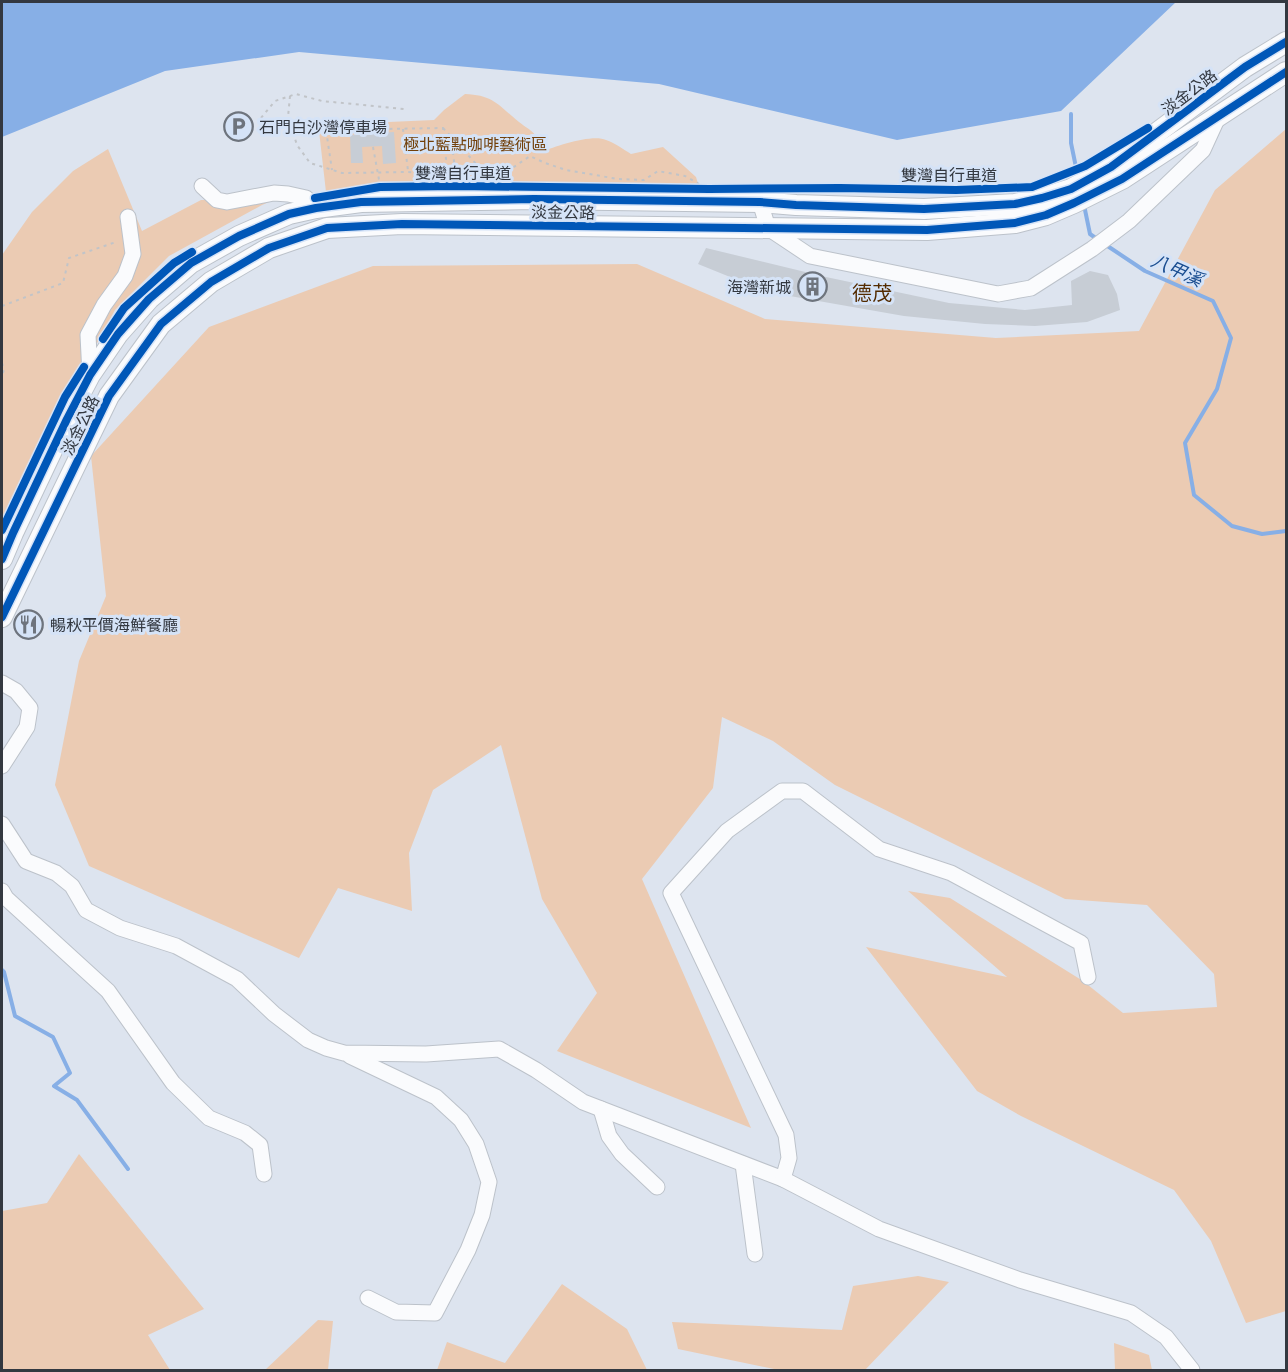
<svg xmlns="http://www.w3.org/2000/svg" width="1288" height="1372" font-family="'Archivo Narrow','Noto Sans TC',sans-serif">
<style>
.green{fill:#ebcbb3}
.water{fill:#87afe6}
.lines{fill:none;stroke-linecap:round;stroke-linejoin:round}
.stream{stroke:#87afe6;stroke-width:4}
.building{fill:#c7cdd5}
.minor-casing{stroke:#bcc2ca;stroke-width:17}
.major-casing{stroke:#bcc2ca;stroke-width:22}
.path{stroke:#c1c4c8;stroke-width:2;stroke-dasharray:3 4.5;stroke-linecap:butt}
.minor{stroke:#fafbfd;stroke-width:15}
.major{stroke:#fafbfd;stroke-width:20}
.cycleway-casing{stroke:#d5e3f7;stroke-width:11}
.cycleway{stroke:#0057b8;stroke-width:8}
.labels{text-anchor:middle;dominant-baseline:central;stroke-width:6;stroke-linejoin:round;paint-order:stroke}
.street-label{font-size:16px;fill:#333840;stroke:#d5e3f7}
.poi-label{font-size:16px;fill:#333840;stroke:#d5e3f7;text-anchor:start}
.park-label{font-size:16px;fill:#72400a;stroke:#d5e3f7}
.water-label{font-size:18px;font-style:italic;fill:#194d90;stroke:#d5e3f7}
.quarter-label{font-size:20px;fill:#532b00;stroke:#d5e3f7}
</style>
<rect width="100%" height="100%" fill="#dde4ef"/>
<g class="green">
<path d="M465 94C494 95 499 106 519 122 525 127 534 131 537 138 539 142 540 147 542 152 556 146 592 134 606 140 615 143 623 149 631 154L663 147 696 177 700 190 456 189 326 192 318 122 366 123 434 120 444 110Z"/>
<path d="M1286 129V1311L1246 1323 1211 1241 1174 1190 1021 1116 977 1091 866 947 1007 977 908 891 950 898 1083 981 1123 1013 1217 1007 1214 974 1147 905 1065 899 835 785 773 741 722 717 713 788 642 879 751 1128 557 1051 597 993 542 899 501 745 433 790 409 853 412 911 338 888 299 958 89 866 55 785 79 661 106 596 91 456 209 327 373 266 637 264 765 319 996 338 1139 331 1215 190Z"/>
<path d="M108 149 142 231 201 200 276 199 262 205 169 256 115 310 2 519V255L32 212 73 171Z"/>
<path d="M79 1154 204 1309 148 1335 170 1370H2V1211L47 1203Z"/>
<path d="M918 1276 949 1282 865 1370H779L678 1349 672 1322 842 1330 853 1286Z"/>
<path d="M562 1284 627 1329 647 1370H437L447 1342 505 1363Z"/>
<path d="M318 1320 333 1321 328 1370H265Z"/>
<path d="M1114 1343 1149 1355 1152 1370H1115Z"/>
</g>
<path class="water" d="M2 2H1176L1061 111 897 140 659 84 299 52 165 71 2 137Z"/>
<g class="lines">
<g class="stream">
<path d="M1071 114V143L1078 177"/>
<path d="M1084 205 1090 234 1097 239"/>
<path d="M1106 245 1145 271 1213 301 1231 338 1217 389 1185 443 1194 495 1232 526 1262 534 1286 531"/>
<path d="M2 970 4 972 15 1016 53 1037 70 1073 54 1086 77 1100 128 1169"/>
</g>
</g>
<g class="building">
<path d="M394 132 396 163 383 164 382 146 362 147 363 163H351L350 135Z"/>
<path d="M706 248 826 277 949 303 1025 310 1072 305 1071 281 1090 271 1108 275 1117 294 1120 310 1087 322 1035 326 985 324 904 316 767 292 698 264Z"/>
</g>
<g class="lines">
<defs>
<g id="minor">
<path d="M202 186 217 200 227 202 274 193 288 194 306 198 316 208"/>
<path d="M760 202 768 228 810 256 998 294 1031 288 1092 249 1129 221 1203 150 1219 115"/>
<path d="M90 375 88 335 104 305 125 276 133 254 128 217"/>
<path d="M2 683 16 691 30 708 27 727 2 766"/>
<path d="M2 824 26 861 56 873 72 886 86 910 120 928 176 946 237 979 274 1014 308 1040 326 1048 344 1053 426 1054 499 1049 536 1070 583 1102 783 1179 879 1229 1020 1280 1131 1313 1166 1337 1192 1370"/>
<path d="M2 891 6 898 108 991 173 1083 209 1118 245 1133 260 1145 264 1174"/>
<path d="M350 1056 436 1097 461 1120 476 1144 489 1182 482 1215 468 1250 435 1313 396 1312 368 1298"/>
<path d="M601 1109 609 1136 622 1154 657 1187"/>
<path d="M743 1164 755 1254"/>
<path d="M783 1179 789 1158 786 1135 671 893 727 831 782 791H803L879 849 951 873 1081 943 1088 977"/>
</g>
<g id="major">
<path d="M2 559 13 533 67 419 90 375 118 334 149 299 191 263 239 236 289 214 316 208 361 202 534 199 760 202 796 205 924 209 1015 204 1042 198 1071 189 1111 167 1245 67 1286 42"/>
<path d="M2 617 109 396 161 324 211 282 269 248 327 228 402 224 927 230 1015 223 1046 215 1074 203 1122 179 1286 72"/>
</g>
</defs>
<use href="#minor" class="minor-casing"/>
<use href="#major" class="major-casing"/>
<g class="path">
<path d="M290 96 288 117 297 145 310 163 342 173 408 172 431 174 439 172 446 159 443 128 326 130 332 170"/>
<path d="M261 118 275 101 296 94 322 101 404 109"/>
<path d="M443 128 479 167 505 173 530 156 545 163 566 170 618 179 644 180 658 171 685 176 699 184"/>
<path d="M403 129 408 171"/>
<path d="M451 137 457 185"/>
<path d="M373 147 380 185"/>
<path d="M2 306 63 283 69 258 116 242"/>
<path d="M2 363 4 369 2 377"/>
</g>
<use href="#minor" class="minor"/>
<use href="#major" class="major"/>
<defs>
<g id="cycleway">
<path d="M315 198 380 187 457 186 709 189 840 188 956 190 1032 187 1085 166 1148 128"/>
<path d="M103 339 124 308 174 263 192 252"/>
<path d="M2 530 65 397 84 367"/>
<path d="M2 559 13 533 67 419 90 375 118 334 149 299 191 263 239 236 289 214 316 208 361 202 534 199 760 202 796 205 924 209 1015 204 1042 198 1071 189 1111 167 1245 67 1286 42"/>
<path d="M2 617 109 396 161 324 211 282 269 248 327 228 402 224 927 230 1015 223 1046 215 1074 203 1122 179 1286 72"/>
</g>
</defs>
<use href="#cycleway" class="cycleway-casing"/>
<use href="#cycleway" class="cycleway"/>
</g>
<defs>
<symbol id="parking-ring" viewBox="-11 -11 22 22"><circle r="9.5" fill="#d5e3f7" stroke="#6e747d" stroke-width="1.5"/><path d="M-3.5-5.5H1a3.5 3.5 0 0 1 0 7H-1V5.5H-3.5ZM-1-3.4V-.6H.8a1.4 1.4 0 0 0 0-2.8Z" fill="#6e747d"/></symbol>
<symbol id="building-ring" viewBox="-11 -11 22 22"><circle r="9.5" fill="#d5e3f7" stroke="#6e747d" stroke-width="1.5"/><path d="M-4-6H4V6H1V3H-1V6H-4ZM-2.5-4.3h1.7v1.8h-1.7ZM.8-4.3h1.7v1.8H.8ZM-2.5-1h1.7V.8h-1.7ZM.8-1h1.7V.8H.8Z" fill="#6e747d"/></symbol>
<symbol id="restaurant-ring" viewBox="-11 -11 22 22"><circle r="9.5" fill="#d5e3f7" stroke="#6e747d" stroke-width="1.5"/><path d="M-5-6h1v4h1v-4h1v4h1v-4h1v5L-1.5 .5V6h-2V.5L-5-1ZM5-6V6H3V1.5H1.5Q1.5-4 5-6Z" fill="#6e747d"/></symbol>
</defs>
<g fill-rule="evenodd">
<use href="#parking-ring" x="222" y="110" width="33" height="33"/>
<use href="#building-ring" x="796" y="270" width="33" height="33"/>
<use href="#restaurant-ring" x="12" y="608" width="33" height="33"/>
</g>
<g class="labels">
<g class="street-label">
<text transform="translate(1189 92) rotate(-37)">淡金公路</text>
<text x="463" y="173">雙灣自行車道</text>
<text x="949" y="175">雙灣自行車道</text>
<text transform="translate(563 212) rotate(1)">淡金公路</text>
<text transform="translate(80 425) rotate(-64)">淡金公路</text>
</g>
<g class="poi-label">
<text x="259" y="127">石門白沙灣停車場</text>
<text x="791" y="287" text-anchor="end">海灣新城</text>
<text x="50" y="625">暢秋平價海鮮餐廳</text>
</g>
<g class="park-label">
<text x="475" y="144">極北藍點咖啡藝術區</text>
</g>
<g class="water-label">
<text transform="translate(1177 270) rotate(24)">八甲溪</text>
</g>
<g class="quarter-label">
<text x="872" y="292">德茂</text>
</g>
</g>
<rect width="1288" height="1372" fill="none" stroke="#333840" stroke-width="6"/>
</svg>
